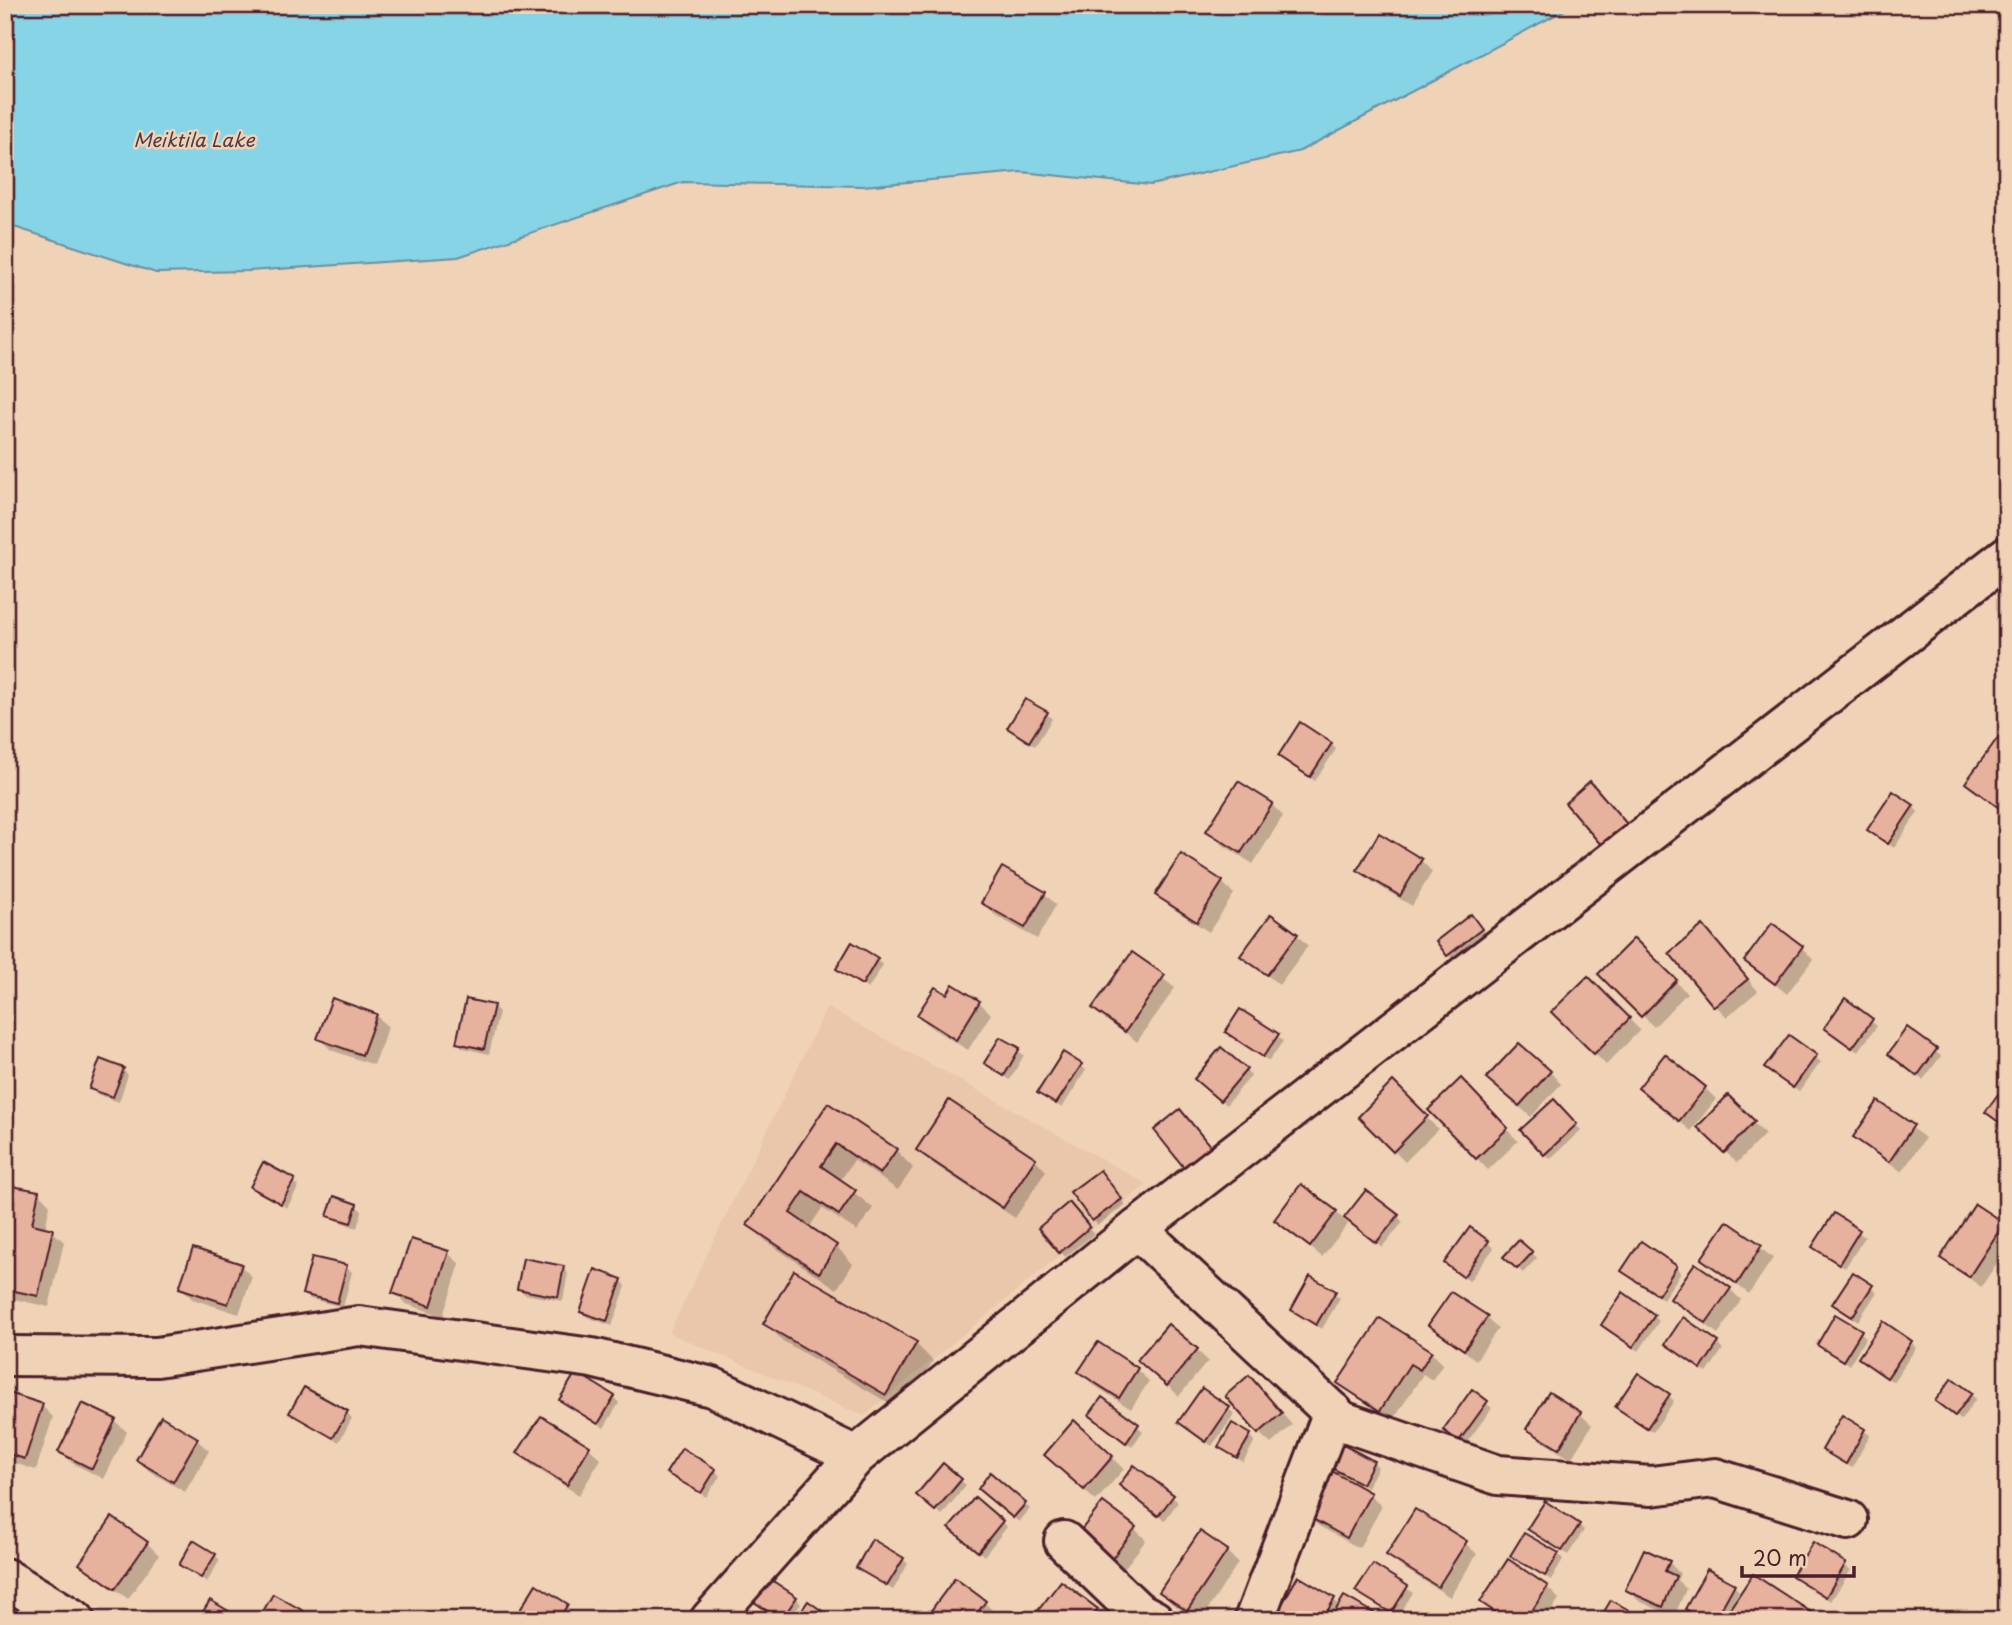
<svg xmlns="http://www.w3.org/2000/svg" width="2012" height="1625" font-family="'Playpen Sans',sans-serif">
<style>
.built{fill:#eac6ab}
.water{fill:#87d4e6;stroke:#6f8c9b;stroke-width:2}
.shadow{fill:#0003}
.building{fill:#e6b19d;stroke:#4a1f2b;stroke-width:2}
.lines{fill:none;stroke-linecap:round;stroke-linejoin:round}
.street-casing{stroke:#4a1f2b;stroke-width:44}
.secondary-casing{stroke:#4a1f2b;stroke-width:44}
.street{stroke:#f0d3b6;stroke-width:38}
.secondary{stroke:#f0d3b6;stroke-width:38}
.labels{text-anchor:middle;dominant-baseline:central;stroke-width:5;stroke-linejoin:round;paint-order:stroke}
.water-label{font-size:19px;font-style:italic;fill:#533a47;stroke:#f0d3b6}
</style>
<rect width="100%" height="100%" fill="#f0d3b6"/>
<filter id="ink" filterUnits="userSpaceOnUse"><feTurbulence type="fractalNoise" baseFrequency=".0143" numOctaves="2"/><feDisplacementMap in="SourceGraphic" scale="14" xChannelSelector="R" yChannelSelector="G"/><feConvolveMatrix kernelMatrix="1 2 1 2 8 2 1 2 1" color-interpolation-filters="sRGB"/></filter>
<g filter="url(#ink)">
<path class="built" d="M827 1007 1147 1184 864 1416 669 1333Z"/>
<path class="water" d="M5 5H1574L1300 151 1151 185 1021 172 863 186 683 182 458 257 248 271 156 273 5 224Z"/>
<g class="shadow">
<path d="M1047 714 1052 719 1035 746 1009 728Z"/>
<path d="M2007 728V814L1967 783Z"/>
<path d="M1331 744 1336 749 1315 781 1280 756Z"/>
<path d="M1272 805 1283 816 1253 864 1220 843 1209 831Z"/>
<path d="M1913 806 1918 812 1894 848 1869 830Z"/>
<path d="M1182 856 1222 882 1234 894 1209 932 1169 906 1157 894Z"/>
<path d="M1421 860 1432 872 1412 906 1371 881 1359 870Z"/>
<path d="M1045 894 1056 905 1037 939 995 915 983 903Z"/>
<path d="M1476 921 1486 935 1454 960 1448 955Z"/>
<path d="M1703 927 1758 991 1727 1017 1715 1005Z"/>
<path d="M1297 935 1308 946 1279 985 1243 955Z"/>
<path d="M1634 940 1687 993 1654 1027 1601 974Z"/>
<path d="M853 945 883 965 868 989 838 969Z"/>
<path d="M1801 947 1813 959 1787 994 1747 961Z"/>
<path d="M1132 954 1175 988 1137 1042 1094 1008Z"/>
<path d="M1588 978 1640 1030 1606 1065 1554 1012Z"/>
<path d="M947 997 979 1002 991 1014 968 1050 930 1027 919 1015Z"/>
<path d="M1846 1001 1877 1026 1858 1052 1831 1033Z"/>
<path d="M493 1006 499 1012 489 1054 463 1048 458 1042Z"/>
<path d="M376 1015 388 1027 374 1065 331 1050 319 1038Z"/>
<path d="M1908 1030 1941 1056 1923 1080 1895 1059Z"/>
<path d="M1227 1032 1277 1036 1283 1041 1269 1061Z"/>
<path d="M1789 1037 1821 1062 1799 1092 1772 1073Z"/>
<path d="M1001 1039 1024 1055 1010 1080 986 1063Z"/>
<path d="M1080 1065 1086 1070 1062 1108 1039 1093Z"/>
<path d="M123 1070 128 1075 119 1102 96 1094 91 1088Z"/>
<path d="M1246 1070 1251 1076 1226 1105 1202 1084Z"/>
<path d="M1550 1072 1561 1084 1531 1117 1500 1090Z"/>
<path d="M1460 1081 1518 1141 1488 1170 1431 1110Z"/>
<path d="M1393 1084 1438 1129 1405 1162 1361 1117Z"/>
<path d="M1640 1088H1705L1716 1099 1691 1131Z"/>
<path d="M1728 1098 1765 1134 1737 1163 1700 1127Z"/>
<path d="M1554 1101 1581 1130 1550 1159 1523 1130Z"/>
<path d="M1879 1103 1925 1138 1902 1172 1855 1137Z"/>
<path d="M829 1105 896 1150 913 1168 898 1190 854 1160 840 1181 873 1208 857 1231 822 1208 809 1228 836 1246 853 1264 837 1289 767 1242 749 1225Z"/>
<path d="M918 1150 1035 1159 1046 1171 1015 1218 929 1161Z"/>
<path d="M264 1164 299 1186 287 1208 252 1187Z"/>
<path d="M1106 1177 1126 1205 1098 1225 1093 1220Z"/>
<path d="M13 1188 39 1193 50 1205 45 1229 52 1231 64 1242 49 1307 5 1297V1224Z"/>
<path d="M356 1206 362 1211 357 1228 335 1220 329 1215Z"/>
<path d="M1975 1206 2007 1228V1248L1981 1287 1942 1258Z"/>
<path d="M1074 1210 1094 1234 1065 1257 1040 1228Z"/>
<path d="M1336 1212 1348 1224 1322 1257 1277 1220Z"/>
<path d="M1397 1216 1403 1222 1382 1247 1352 1223Z"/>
<path d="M1835 1216 1865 1237 1845 1268 1820 1252Z"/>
<path d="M1728 1223 1773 1258 1749 1294 1703 1259Z"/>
<path d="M1471 1230 1494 1248 1469 1281 1451 1268Z"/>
<path d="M1520 1242 1537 1258 1523 1273 1505 1257Z"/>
<path d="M448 1253 460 1264 443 1316 406 1304 394 1293Z"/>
<path d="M241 1266 252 1277 239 1314 192 1299 181 1287Z"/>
<path d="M346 1267 352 1272 343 1307 310 1299 304 1294Z"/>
<path d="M1676 1267 1681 1273 1663 1299 1629 1276Z"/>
<path d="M563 1268 568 1273 563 1301 524 1294 519 1288Z"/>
<path d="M1853 1275 1877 1292 1858 1321 1834 1304Z"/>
<path d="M1311 1279 1340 1298 1322 1329 1293 1309Z"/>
<path d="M621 1280 626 1286 612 1326 587 1317 582 1312Z"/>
<path d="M1730 1289 1741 1300 1718 1334 1672 1299Z"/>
<path d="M1654 1316 1659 1321 1639 1351 1609 1330Z"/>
<path d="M1486 1318 1498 1329 1476 1360 1430 1325Z"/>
<path d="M1380 1320 1431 1352 1443 1364 1432 1380 1423 1374 1392 1422 1339 1382Z"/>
<path d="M1683 1320 1723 1349 1707 1373 1672 1349Z"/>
<path d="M765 1323 916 1344 933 1361 904 1412 783 1341Z"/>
<path d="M1860 1332 1866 1337 1849 1365 1819 1344Z"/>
<path d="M1911 1342 1916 1348 1893 1382 1861 1358Z"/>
<path d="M1098 1345 1137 1370 1149 1381 1131 1409 1092 1384 1081 1372Z"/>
<path d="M1197 1350 1208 1361 1179 1396 1151 1371Z"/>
<path d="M1261 1389 1292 1425 1271 1444 1259 1433Z"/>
<path d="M1203 1390 1235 1414 1212 1446 1186 1428Z"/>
<path d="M1472 1392 1492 1408 1465 1445 1450 1435Z"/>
<path d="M7 1394 42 1406 53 1417 36 1470 5 1460Z"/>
<path d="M1550 1394 1580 1414 1592 1425 1571 1459 1540 1440 1528 1429Z"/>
<path d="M1971 1394 1976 1399 1961 1420 1943 1406Z"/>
<path d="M1669 1396 1674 1401 1653 1432 1622 1412Z"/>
<path d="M614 1397 619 1403 604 1428 561 1400Z"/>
<path d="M1103 1400 1143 1431 1132 1447 1097 1420Z"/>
<path d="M83 1405 115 1421 127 1432 104 1479 72 1463 60 1451Z"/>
<path d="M291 1413H347L352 1418 339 1442Z"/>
<path d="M162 1418 197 1440 209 1451 185 1492 149 1471 138 1459Z"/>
<path d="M541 1418 589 1448 601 1459 579 1495 531 1465 519 1453Z"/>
<path d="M1843 1418 1870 1435 1852 1468 1824 1450Z"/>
<path d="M1074 1423 1124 1469 1096 1501 1057 1466Z"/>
<path d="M1250 1435 1255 1441 1243 1462 1220 1446Z"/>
<path d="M1373 1462 1378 1467 1367 1488 1328 1464Z"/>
<path d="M943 1465 966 1485 942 1515 924 1500Z"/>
<path d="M1135 1467 1178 1502 1165 1520 1126 1490Z"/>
<path d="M715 1470 720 1476 706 1497 669 1472Z"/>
<path d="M985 1494 1025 1504 1030 1509 1019 1522Z"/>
<path d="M1370 1495 1382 1506 1359 1548 1317 1525 1306 1513Z"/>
<path d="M975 1499 1007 1527 984 1556 956 1533Z"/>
<path d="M1579 1525 1584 1530 1568 1555 1530 1529Z"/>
<path d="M1134 1528 1146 1540 1123 1570 1092 1546Z"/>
<path d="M147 1543 159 1555 128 1599 82 1564Z"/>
<path d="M1465 1543 1477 1554 1450 1597 1400 1566 1388 1555Z"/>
<path d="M1814 1545 1851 1570 1831 1601 1794 1576Z"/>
<path d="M1227 1551 1238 1563 1201 1620 1172 1604 1161 1592Z"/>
<path d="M1558 1554 1563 1559 1551 1580 1512 1556Z"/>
<path d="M215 1555 220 1560 207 1582 181 1565Z"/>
<path d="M903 1559 908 1564 893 1590 858 1567Z"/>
<path d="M1508 1562 1547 1587 1559 1599 1545 1620H1503L1482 1602Z"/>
<path d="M1669 1562 1680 1574 1677 1580 1686 1589 1674 1617 1639 1601 1627 1590Z"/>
<path d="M1374 1566 1413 1593 1397 1617 1363 1596Z"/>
<path d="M1734 1586 1739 1591 1730 1607 1733 1608 1810 1614 1816 1620H1731L1726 1614 1723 1620H1703L1687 1608Z"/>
<path d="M796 1598 801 1603 790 1620H779L756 1602Z"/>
<path d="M1334 1600 1340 1606 1373 1614 1378 1620H1275Z"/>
<path d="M984 1602 996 1614 992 1620H932Z"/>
<path d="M566 1606 572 1611 566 1620H535L522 1610Z"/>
<path d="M1096 1610 1106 1620H1038Z"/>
<path d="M1628 1611 1633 1617 1631 1620H1601Z"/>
<path d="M1834 1612 1846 1620H1828Z"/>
<path d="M824 1614 829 1620H797Z"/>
</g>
<g class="building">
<path d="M1025 699 1048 712 1029 742 1007 728Z"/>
<path d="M1300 722 1332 743 1310 777 1278 756Z"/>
<path d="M2007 725V803L2002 810 1965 783Z"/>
<path d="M1238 781 1273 803 1241 853 1206 831Z"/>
<path d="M1590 781 1627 824 1602 846 1565 803Z"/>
<path d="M1893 791 1914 805 1888 844 1867 830Z"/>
<path d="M1379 833 1422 859 1400 896 1357 870Z"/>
<path d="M1181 854 1223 881 1197 922 1155 895Z"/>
<path d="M1002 867 1046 892 1025 928 981 903Z"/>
<path d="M1271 914 1298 934 1267 975 1240 956Z"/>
<path d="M1471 914 1482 929 1447 956 1436 941Z"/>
<path d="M1772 923 1803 946 1775 984 1744 961Z"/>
<path d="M1703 925 1748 979 1714 1007 1669 953Z"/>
<path d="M1634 938 1677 980 1641 1017 1598 974Z"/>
<path d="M852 942 878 958 862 985 836 969Z"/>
<path d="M1132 952 1165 975 1125 1032 1092 1008Z"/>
<path d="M1588 976 1630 1018 1594 1054 1551 1012Z"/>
<path d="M953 984 980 1001 956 1040 917 1015 935 987 947 994Z"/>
<path d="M332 998 377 1014 362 1055 317 1039Z"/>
<path d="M1845 998 1873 1019 1852 1048 1824 1028Z"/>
<path d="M466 999 494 1005 484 1049 456 1043Z"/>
<path d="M1240 1009 1279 1034 1263 1057 1225 1032Z"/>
<path d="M1907 1027 1937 1049 1917 1076 1888 1054Z"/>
<path d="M1789 1035 1817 1055 1793 1088 1764 1068Z"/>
<path d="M1000 1037 1020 1048 1004 1076 984 1063Z"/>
<path d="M1519 1043 1551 1071 1519 1106 1486 1078Z"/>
<path d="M1221 1047 1247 1069 1220 1101 1194 1079Z"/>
<path d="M1063 1052 1082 1064 1056 1104 1037 1093Z"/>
<path d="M1665 1054 1706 1087 1679 1121 1638 1088Z"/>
<path d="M100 1059 124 1068 113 1097 89 1089Z"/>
<path d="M1461 1078 1508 1128 1476 1159 1428 1110Z"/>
<path d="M1393 1081 1428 1116 1393 1152 1358 1117Z"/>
<path d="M2007 1082V1128L1985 1112Z"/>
<path d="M1728 1095 1755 1121 1724 1153 1697 1127Z"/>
<path d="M1554 1099 1577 1124 1544 1155 1520 1130Z"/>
<path d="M949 1100 1036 1158 1003 1208 916 1150Z"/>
<path d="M1878 1101 1914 1125 1889 1162 1853 1137Z"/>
<path d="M828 1103 897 1149 880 1174 836 1144 821 1166 856 1190 839 1215 804 1192 790 1213 837 1245 819 1273 747 1225Z"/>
<path d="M1180 1109 1212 1148 1186 1170 1154 1130Z"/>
<path d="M263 1162 295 1179 281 1204 250 1187Z"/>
<path d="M1100 1170 1122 1199 1092 1221 1070 1192Z"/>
<path d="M1301 1184 1337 1211 1310 1247 1274 1220Z"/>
<path d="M12 1186 39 1191 32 1224 53 1229 38 1296 5 1289V1216Z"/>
<path d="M1366 1190 1399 1215 1376 1243 1344 1218Z"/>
<path d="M334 1196 357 1204 351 1223 327 1216Z"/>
<path d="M1069 1202 1090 1227 1059 1253 1038 1228Z"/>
<path d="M1975 1204 2004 1223 1969 1277 1940 1258Z"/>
<path d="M1834 1213 1860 1230 1839 1264 1812 1247Z"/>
<path d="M1727 1221 1762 1245 1737 1284 1701 1259Z"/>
<path d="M1470 1227 1489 1241 1463 1277 1444 1263Z"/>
<path d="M411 1239 449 1251 431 1306 392 1293Z"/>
<path d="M1519 1240 1533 1252 1517 1269 1503 1257Z"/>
<path d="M1641 1241 1677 1266 1658 1295 1621 1271Z"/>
<path d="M193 1248 242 1264 228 1304 179 1288Z"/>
<path d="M312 1257 347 1265 337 1303 302 1294Z"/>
<path d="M523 1258 564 1266 558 1297 517 1289Z"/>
<path d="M1695 1263 1731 1288 1706 1323 1670 1299Z"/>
<path d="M595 1269 622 1279 607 1321 580 1312Z"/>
<path d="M794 1270 917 1342 886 1395 763 1324Z"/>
<path d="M1853 1272 1873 1285 1852 1317 1832 1304Z"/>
<path d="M1310 1276 1336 1291 1316 1325 1291 1310Z"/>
<path d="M1451 1292 1488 1316 1464 1350 1428 1325Z"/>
<path d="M1623 1292 1655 1315 1633 1347 1601 1325Z"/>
<path d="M1835 1314 1862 1330 1843 1361 1817 1345Z"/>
<path d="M1683 1317 1719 1342 1701 1369 1665 1344Z"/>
<path d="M1380 1318 1432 1351 1420 1370 1410 1364 1380 1411 1337 1383Z"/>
<path d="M1883 1321 1912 1341 1887 1378 1858 1358Z"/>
<path d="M1168 1324 1198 1349 1167 1386 1137 1360Z"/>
<path d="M1098 1342 1138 1368 1119 1398 1078 1372Z"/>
<path d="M576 1372 615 1396 598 1424 559 1400Z"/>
<path d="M1638 1373 1670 1394 1647 1428 1615 1407Z"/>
<path d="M1249 1375 1282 1413 1258 1434 1225 1396Z"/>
<path d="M1952 1378 1972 1393 1955 1416 1935 1401Z"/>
<path d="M304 1387 348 1411 333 1438 289 1413Z"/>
<path d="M1202 1388 1230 1407 1206 1442 1178 1422Z"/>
<path d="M1472 1389 1488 1401 1459 1441 1443 1430Z"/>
<path d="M6 1392 43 1404 25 1459 5 1453Z"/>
<path d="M1549 1392 1581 1412 1559 1449 1526 1429Z"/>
<path d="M1102 1397 1139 1424 1126 1443 1089 1415Z"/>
<path d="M82 1403 116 1419 92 1469 58 1452Z"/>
<path d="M1842 1415 1865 1429 1846 1464 1822 1450Z"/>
<path d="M161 1416 198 1438 173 1482 136 1460Z"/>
<path d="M541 1416 590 1446 567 1485 517 1453Z"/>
<path d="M1074 1420 1113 1456 1084 1490 1044 1455Z"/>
<path d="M1232 1423 1251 1434 1237 1458 1218 1447Z"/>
<path d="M1338 1442 1374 1461 1362 1484 1326 1465Z"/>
<path d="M682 1448 716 1469 701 1493 666 1473Z"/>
<path d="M943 1463 962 1479 935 1511 916 1495Z"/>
<path d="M1134 1465 1174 1495 1158 1516 1119 1485Z"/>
<path d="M1328 1469 1371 1493 1347 1538 1304 1514Z"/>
<path d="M990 1472 1026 1503 1013 1518 978 1489Z"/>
<path d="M975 1497 1003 1521 978 1552 949 1528Z"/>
<path d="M1545 1501 1580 1524 1562 1551 1527 1529Z"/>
<path d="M1103 1502 1136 1527 1111 1560 1078 1534Z"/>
<path d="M1415 1509 1467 1541 1438 1587 1386 1555Z"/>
<path d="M112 1517 148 1542 115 1589 79 1564Z"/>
<path d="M1200 1531 1228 1550 1187 1611 1159 1592Z"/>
<path d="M1524 1533 1559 1553 1545 1576 1510 1556Z"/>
<path d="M872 1539 904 1558 887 1586 856 1568Z"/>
<path d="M193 1540 216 1554 201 1578 179 1565Z"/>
<path d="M1813 1542 1846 1563 1826 1597 1792 1576Z"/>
<path d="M1644 1549 1670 1561 1665 1571 1676 1576 1663 1607 1625 1590Z"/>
<path d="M1508 1559 1548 1586 1526 1620H1507L1480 1602Z"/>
<path d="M1373 1564 1408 1586 1391 1613 1355 1591Z"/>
<path d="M1707 1569 1735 1584 1715 1620H1705L1685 1609Z"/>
<path d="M1753 1574 1811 1612 1806 1620H1731L1725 1616Z"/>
<path d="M1298 1576 1335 1598 1322 1620H1273Z"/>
<path d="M955 1578 986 1601 972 1620H931L927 1616Z"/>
<path d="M770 1579 797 1597 781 1620 754 1602Z"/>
<path d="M1061 1581 1098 1609 1089 1620H1036L1033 1617Z"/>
<path d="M536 1584 568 1604 558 1620H536L520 1610Z"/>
<path d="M273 1594 318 1619 317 1620H258Z"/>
<path d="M1344 1596 1374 1613 1370 1620 1331 1618Z"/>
<path d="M210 1600 244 1620H198Z"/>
<path d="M1611 1600 1629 1610 1623 1620H1599Z"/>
<path d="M808 1601 825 1613 820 1620H795Z"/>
</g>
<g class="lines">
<defs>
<g id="street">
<path d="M1137 1229 1342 1421 1498 1475 1651 1486 1715 1478 1848 1520"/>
<path d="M5 1356 157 1357 359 1326 592 1358 712 1387 856 1456"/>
<path d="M1064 1541 1137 1611 1154 1620"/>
<path d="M5 1578 75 1620"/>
<path d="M1254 1620 1333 1412"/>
</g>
<path id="secondary" d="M710 1620 856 1456 1137 1229 2007 556"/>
</defs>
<use href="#street" class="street-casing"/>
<use href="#secondary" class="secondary-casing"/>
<use href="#street" class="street"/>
<use href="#secondary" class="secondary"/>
</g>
</g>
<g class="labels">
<g class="water-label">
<text x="194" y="139">Meiktila Lake</text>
</g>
</g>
<rect width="2012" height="1625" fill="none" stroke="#f0d3b6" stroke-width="28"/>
<rect x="14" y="14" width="1984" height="1597" fill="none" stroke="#4a1f2b" stroke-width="2.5" filter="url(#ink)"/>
<path d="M1742 1566v10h112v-10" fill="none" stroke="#4a1f2b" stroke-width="3.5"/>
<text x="1753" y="1566" font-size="21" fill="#4a1f2b" stroke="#f0d3b6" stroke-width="5" paint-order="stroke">20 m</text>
</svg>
